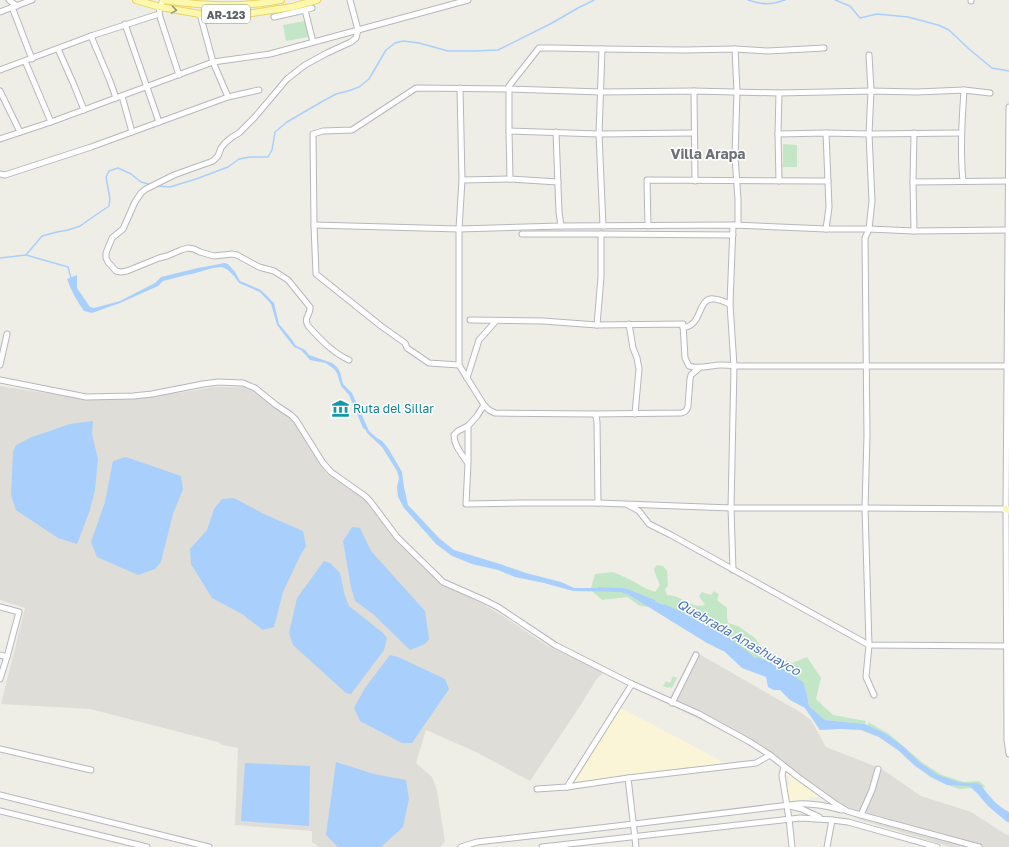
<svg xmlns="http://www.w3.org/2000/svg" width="1009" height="847" font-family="'Golos Text',sans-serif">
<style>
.industrial{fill:#deddd8}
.green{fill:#c3e6c7}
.sand{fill:#f9f5d6}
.water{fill:#a9cffc}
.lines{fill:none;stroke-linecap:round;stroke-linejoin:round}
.stream{stroke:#a9cffc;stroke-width:1.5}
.minor-casing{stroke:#b6b7bc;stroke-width:7}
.major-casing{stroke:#edd461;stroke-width:8}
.minor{stroke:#fff;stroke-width:5}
.major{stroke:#fcf8ad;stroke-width:6}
.oneway{stroke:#95957f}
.labels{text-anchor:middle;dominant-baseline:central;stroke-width:3;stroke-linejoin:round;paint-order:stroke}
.shield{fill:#fff;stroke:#8e9094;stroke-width:1}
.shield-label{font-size:11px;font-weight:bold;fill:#5d6066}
.culture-label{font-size:12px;fill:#0d838f;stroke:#fff;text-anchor:start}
.water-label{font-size:13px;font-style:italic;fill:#4873b7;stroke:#fff}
.quarter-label{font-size:14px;font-weight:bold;fill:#6e7278;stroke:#fff}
</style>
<rect width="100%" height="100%" fill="#efeee6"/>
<g class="industrial">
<path d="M0 386 85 399 179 393 213 387H243L255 391 276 408 290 417 295 424 326 473 355 492 365 500 396 541 432 576 443 585 483 604 503 616 546 645 604 672 596 680 582 703 530 781 476 752 426 730 416 763 432 777 437 790 445 842 440 847H319L312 842V831L235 825 238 748 222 745 218 742 90 709 1 704 25 608 0 600Z"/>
<path d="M694 651 800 712 811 720 826 747 882 769 921 796 971 812 1005 834 1009 835V847H951L864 821 846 814 773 760 738 739 667 703Z"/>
</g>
<g class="green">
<path d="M305 21 308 37 286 41 283 25Z"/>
<path d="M783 144 797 145V167H783Z"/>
<path d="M657 565 663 566 667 571 668 586 665 589 667 595C670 595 674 596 677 597 687 601 693 608 705 605L699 596 702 592 711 595 714 591 719 595 717 600 727 608V617L728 623 738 626 755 638 761 646 774 654 792 663 807 657 821 678 816 699 833 715 866 721 865 724 825 720 809 706 807 694 803 683 790 674 772 663 756 658 751 655 730 639 683 613 625 589 608 588H591L595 574 613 572 629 579 645 588 655 592 660 585 656 576 654 569Z"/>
<path d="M592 591 620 592 629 595 650 607 640 606 627 597 602 600Z"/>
<path d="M673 676 677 678 672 688 669 687 668 688 663 686 666 681 670 683Z"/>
<path d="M868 722 889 734 923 763 942 775 964 782 979 781 986 787 959 789 945 784 930 777 914 763 900 748 868 730Z"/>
</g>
<g class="sand">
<path d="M621 708 727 764 569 785Z"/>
<path d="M787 771 818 795 817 798 810 797 809 800 790 801 787 786H790L789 776 786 775Z"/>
</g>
<g class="water">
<path d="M224 263 228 264 235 272 240 281 261 290 274 303 279 324 293 341 295 345 305 350 309 355 332 363 337 367 340 372 343 384 352 393 369 431 377 438 382 441 388 448 402 472 404 487 408 505 440 539 454 550 500 564 526 573 561 582 574 588H608L625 589 683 613 730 639 751 655 756 658 772 663 790 674 803 683 807 694 809 706 825 720 865 724 886 734 904 747 918 761 938 775 958 782 981 785C988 795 998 807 1009 812V822H1007L988 806 977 793 969 786 947 785 933 778 915 766 899 751 879 737 861 730 840 729 820 730 805 708 790 700 780 690H774L768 687 766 677 742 668 725 652 707 643 629 595 620 592 573 591 544 583 515 577 498 570 472 564 452 556 436 544 404 508 398 497 397 487 399 478 397 471 382 447 367 433 366 430 363 428 349 395 341 386 337 373 334 369 326 363 310 360 301 350 294 347 277 325 271 304 260 292 239 283 234 276 228 270 222 267 213 268 192 274 186 275 163 281 158 286 120 303 92 313 84 311C77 301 71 291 67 279L77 275V288L90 307 94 308 120 301 155 283 161 277 198 268 220 264Z"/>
<path d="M93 421 92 434 98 459 95 490 90 510 77 544 58 538 16 510 11 495 13 452 16 445 32 437 70 424Z"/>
<path d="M126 457 181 476 183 489 173 514 161 562 155 569 138 575 97 557 91 542 105 502 113 461Z"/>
<path d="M234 498 266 515 303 531 306 546 299 558 283 592 274 627 263 630 242 614 212 598 191 564 190 549 207 530 214 509 222 499Z"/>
<path d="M352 527 360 528 371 551 425 611 429 639 425 644 410 650 373 614 355 601 351 587 343 541Z"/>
<path d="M324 561 330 563 340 573 345 596 349 606 383 633 387 638 384 650 351 694 346 693 293 645 289 633 297 598Z"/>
<path d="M390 655 398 657 445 679 449 689 412 743H402L360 721 354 708 365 688Z"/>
<path d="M336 762 374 774 406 780 409 799 403 827 381 847H338L326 835Z"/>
<path d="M245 763 310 766 309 826 241 821Z"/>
</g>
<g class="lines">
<g class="stream">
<path d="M748 0C764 5 770 5 785 0"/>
<path d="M835 0 850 6 860 18 877 14 908 17 938 25 949 30 969 49 992 68 1009 71"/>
<path d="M157 186 170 187 196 179 228 167 239 159 250 157H268L272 150 275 132 287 122 323 101 336 94 348 91 359 87 369 79 386 50 395 43 403 41 419 43 448 51H475L498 50 552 23 578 8 594 0"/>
<path d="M26 255 42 236 57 232 68 230 80 226 109 206 110 199 106 177 109 171 118 168 131 174 141 182 152 185"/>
<path d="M0 258 26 255 68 267 71 278"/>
<path d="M599 588 625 589 655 601"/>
<path d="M664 605 683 613 691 617"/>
<path d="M700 622 730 639 752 656"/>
<path d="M757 658 770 663"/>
<path d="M774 665 790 674 803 683V685"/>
<path d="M970 784H978L979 786"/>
</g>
<defs>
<g id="minor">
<path d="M9 0 17 6"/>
<path d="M163 0 160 7 159 14 179 75"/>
<path d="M971 0V1"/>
<path d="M12 7 32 59"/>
<path d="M305 10 312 8"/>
<path d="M0 12 32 0"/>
<path d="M200 14 213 62 228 97"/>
<path d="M274 17 305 10 313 42"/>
<path d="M125 24 159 122"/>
<path d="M91 36 110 81 116 98"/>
<path d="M58 49 74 85 84 110"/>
<path d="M602 49 599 134 603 226"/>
<path d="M735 49 737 92 735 156 738 200V225"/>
<path d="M869 55 871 91 869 134 872 201 869 229 865 238 867 435 865 508 869 645 866 677 874 695"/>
<path d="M25 61 51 122 213 62 270 54 468 0"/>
<path d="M0 70 91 36 159 14"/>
<path d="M460 88 462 180 459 229V365L484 405 489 410 495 413 593 414 596 416 597 422 598 503"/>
<path d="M0 91 20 132"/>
<path d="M694 91 695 181"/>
<path d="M779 93 778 134 779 181"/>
<path d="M122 96 132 132"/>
<path d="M1009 107 1006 509 1007 740 1009 754"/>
<path d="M509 131 599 134 694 133"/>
<path d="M556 132 559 212 561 226"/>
<path d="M826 133 829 207 826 229"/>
<path d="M914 133 913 182 914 231"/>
<path d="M778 134 826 133 869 134 961 133"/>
<path d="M0 139 51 122"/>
<path d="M0 174 5 175 91 147 228 97 259 90"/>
<path d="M510 179 509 131V86L539 48H553L602 49 685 50 735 49 768 51 824 48"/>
<path d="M462 180 510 179 558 182"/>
<path d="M963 181C960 151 962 120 964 90"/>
<path d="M913 182 1009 181"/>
<path d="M314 225 459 229 561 226 733 225 826 229H869L914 231 1009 230"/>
<path d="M733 225 730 304 734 366 731 508 733 570"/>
<path d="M648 226 647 180 828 181"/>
<path d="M522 234H601L733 235"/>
<path d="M470 320 543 321 597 325 683 324 685 358 689 366C700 370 710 365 721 365 725 365 730 365 734 366H1009"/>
<path d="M629 324 633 348 637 358 639 369 635 414"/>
<path d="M597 325 601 277V234"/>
<path d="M683 328C686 327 689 327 692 324 701 318 700 297 714 299 719 299 725 302 730 304"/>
<path d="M349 360C333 353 321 340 309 327 302 318 311 315 310 307L288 280 274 271 259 267 237 255 232 254 214 256 200 252 194 249 188 248 181 250 167 256 159 258 127 271 121 272 116 271 108 262 106 258V253L112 238 123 229 135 202 141 193 146 189 174 175 213 161 218 156 221 148 225 143 232 137 239 133 255 117 287 79 305 65 327 53 351 42 356 38 358 30 350 0"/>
<path d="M0 365 7 334"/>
<path d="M459 365 429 363 407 348 405 343 381 326 316 274 314 225 313 134 323 131 352 130 416 88 509 89 601 92 694 91 779 93 871 91 917 92 964 90 990 93"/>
<path d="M467 378 479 340 496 321"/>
<path d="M0 380 86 397 133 396 152 394 203 384 218 382 243 383 255 388 276 405 291 415 296 420 323 463 331 472 365 496 370 501 397 537 437 576 443 582 484 600 498 607 555 645 632 684 699 714 750 742 770 755 798 777 837 805 847 811 861 815 979 847"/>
<path d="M484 405 477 416 468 426V463L466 504 522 503H598L731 508H865L1006 509"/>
<path d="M593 414 681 413C685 412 687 411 688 406L690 379 691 375 699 368"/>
<path d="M467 462C462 454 454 446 454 435L458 431 468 426"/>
<path d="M628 505 639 511 649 524 671 535 869 645 1007 646 1009 647"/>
<path d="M0 607 19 612 7 657 0 679"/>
<path d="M0 655 7 657"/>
<path d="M672 703 696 655"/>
<path d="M0 749 91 770"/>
<path d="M784 767 782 775 789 819 792 847"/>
<path d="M628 778 636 847"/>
<path d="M567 787 632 684"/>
<path d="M537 789 567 787 628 778 756 763 770 755"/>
<path d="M0 795 209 847"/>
<path d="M790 806 802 809 819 817"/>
<path d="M0 811 147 847"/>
<path d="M861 815 872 790 878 769"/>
<path d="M461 847 477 842 634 824 798 804C813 803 827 806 842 810"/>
<path d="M542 847 800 818 832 820 848 822 937 847"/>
<path d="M827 847 832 820"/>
</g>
<g id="major">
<path d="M136 0 160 7 200 14H246L292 7 317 0"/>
<path d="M163 0C204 6 241 8 281 0"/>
<path d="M1006 509 1009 510"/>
</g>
</defs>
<use href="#minor" class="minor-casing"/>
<use href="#major" class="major-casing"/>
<use href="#minor" class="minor"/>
<use href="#major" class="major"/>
</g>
<defs><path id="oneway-chevron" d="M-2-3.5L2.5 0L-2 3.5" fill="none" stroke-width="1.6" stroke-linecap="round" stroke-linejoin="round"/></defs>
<use class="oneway" href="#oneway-chevron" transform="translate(174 10) rotate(9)"/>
<defs>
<symbol id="museum-bare" viewBox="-9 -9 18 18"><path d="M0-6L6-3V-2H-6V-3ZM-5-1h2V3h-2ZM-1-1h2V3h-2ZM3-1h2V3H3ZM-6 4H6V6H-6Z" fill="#0f9aa8" stroke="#fff" stroke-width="2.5" paint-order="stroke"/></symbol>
</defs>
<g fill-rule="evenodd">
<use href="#museum-bare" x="328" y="396" width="25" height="25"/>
</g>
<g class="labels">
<rect class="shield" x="202" y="5" width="48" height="18" rx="3"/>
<g class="shield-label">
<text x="226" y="14">AR-123</text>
</g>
<g class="culture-label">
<text x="353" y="408">Ruta del Sillar</text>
</g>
<g class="water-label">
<text transform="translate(739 637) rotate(30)">Quebrada Anashuayco</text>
</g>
<g class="quarter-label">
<text x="708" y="153">Villa Arapa</text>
</g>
</g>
</svg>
